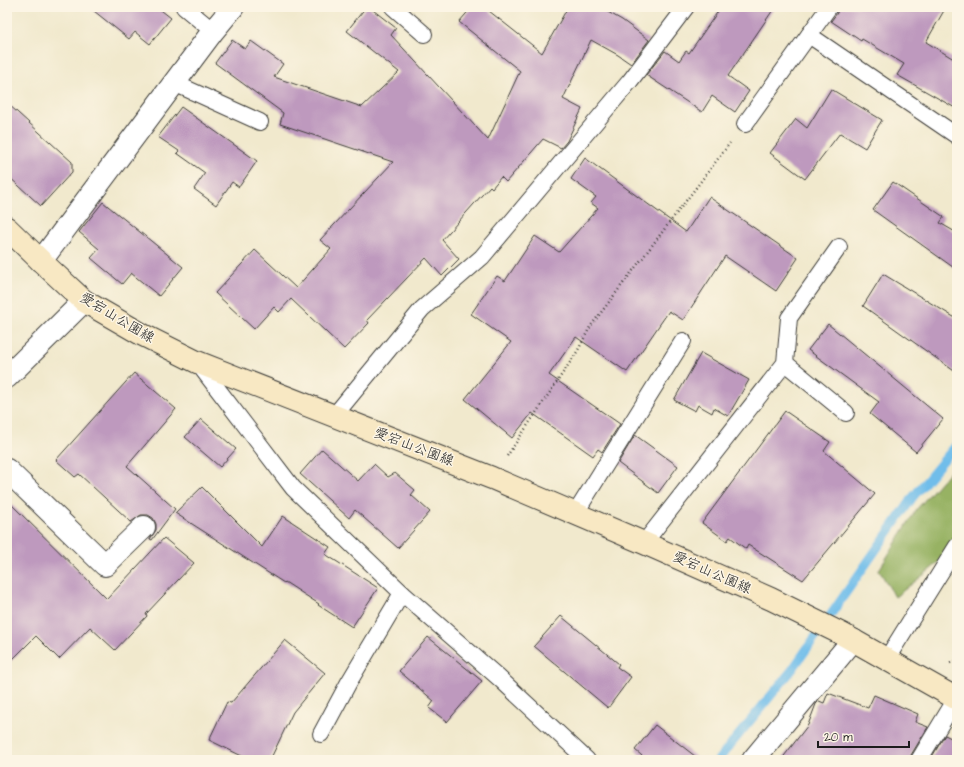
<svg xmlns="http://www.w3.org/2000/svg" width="964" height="767" font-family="'Architects Daughter','Klee One',sans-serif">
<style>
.forest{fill:#97b264;stroke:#5a6740}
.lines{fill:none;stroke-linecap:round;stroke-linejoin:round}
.stream{stroke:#70bdea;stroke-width:9}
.building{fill:#be99be}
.lane-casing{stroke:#3c3b37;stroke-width:18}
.street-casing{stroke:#3c3b37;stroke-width:24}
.secondary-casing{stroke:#3c3b37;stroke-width:24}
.path{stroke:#3c3b37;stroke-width:2.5;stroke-dasharray:1 3;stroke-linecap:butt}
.lane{stroke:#fff;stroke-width:16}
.street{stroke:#fff;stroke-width:22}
.secondary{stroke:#f8e8c3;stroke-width:22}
.labels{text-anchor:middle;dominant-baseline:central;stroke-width:3;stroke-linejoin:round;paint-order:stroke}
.street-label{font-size:14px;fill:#1c1c1c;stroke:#fcf5e5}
</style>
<rect width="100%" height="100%" fill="#fcf5e5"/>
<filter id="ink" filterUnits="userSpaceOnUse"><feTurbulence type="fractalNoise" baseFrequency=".025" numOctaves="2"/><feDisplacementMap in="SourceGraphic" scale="8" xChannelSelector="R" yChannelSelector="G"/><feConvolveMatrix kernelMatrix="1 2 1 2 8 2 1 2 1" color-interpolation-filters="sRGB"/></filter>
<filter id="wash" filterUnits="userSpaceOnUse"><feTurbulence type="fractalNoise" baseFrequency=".012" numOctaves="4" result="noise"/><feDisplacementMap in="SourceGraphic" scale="16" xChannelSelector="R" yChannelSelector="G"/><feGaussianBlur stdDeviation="0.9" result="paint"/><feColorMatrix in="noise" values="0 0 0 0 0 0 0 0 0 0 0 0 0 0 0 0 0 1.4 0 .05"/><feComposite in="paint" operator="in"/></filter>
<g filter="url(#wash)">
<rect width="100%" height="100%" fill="#f1e9cd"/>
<path class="forest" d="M957 463V547L926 573 895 597 879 570 916 510Z"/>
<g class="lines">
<path class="stream" d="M718 760 792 670 913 497 957 444"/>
</g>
<g id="blocks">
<g class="building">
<path d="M89 7H157L171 18 150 44 135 32 129 39Z"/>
<path d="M366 7H369L396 28 391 35 488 140 520 71 459 22 472 7H484L542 53 568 7H599L622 20 649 40 631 64 618 55 591 40 563 99 582 109 567 141 561 148 543 139 506 182 501 177 492 188 490 186 442 240 459 259 442 276 426 258 367 320 369 323 344 349 291 299 279 312 274 307 254 329 215 293 255 250 296 288 331 249 320 240 393 162 280 124 283 113 215 63 232 40 245 49 251 41 283 64 274 77 362 107 399 72 347 31Z"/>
<path d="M721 7H775L728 76 749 91 735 112 712 96 702 112 646 75 665 51 679 61 686 51 689 53Z"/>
<path d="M838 7H946L926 42 957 61V109L897 75 904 64 862 39 861 41 831 21 837 13Z"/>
<path d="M831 89 882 120 865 148 840 133 805 179 770 153 796 119 807 128Z"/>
<path d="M7 103 72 162V172L41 206 7 175Z"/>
<path d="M181 107 257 161 239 187 232 182 216 205 194 189 205 173 177 153 179 151 158 137Z"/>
<path d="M585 158 686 232 709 197 798 258 776 291 725 256 683 320 669 311 627 372 576 337 549 375 620 424 602 452 598 449 593 456 532 413 512 438 465 399 511 342 471 314 497 276 505 281 535 236 559 252 598 208 591 203 596 197 571 179Z"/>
<path d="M893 182 944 217 940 223 957 233V270L873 210Z"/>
<path d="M103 202 183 267 159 296 131 273 122 284 91 258 99 249 79 232Z"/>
<path d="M883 274 957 319V373L863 306Z"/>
<path d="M828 324 943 419 916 452 870 414 879 402 808 350Z"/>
<path d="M701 353 749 380 728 416 714 408 712 413 698 405 695 411 674 400Z"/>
<path d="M134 373 176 409 127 466 175 509 152 540 150 539 156 530V524L153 518 148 515H141L131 522 79 474 75 477 56 460Z"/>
<path d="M785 411 830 442 824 451 875 494 803 580 748 545 746 549 730 537 727 541 702 523Z"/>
<path d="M201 419 236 449 220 467 185 437Z"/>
<path d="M635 435 678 466 658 493 618 463Z"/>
<path d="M322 449 358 481 374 464 388 477 395 473 415 490 411 495 430 512 398 548 355 510 349 518 300 474Z"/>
<path d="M202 487 262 547 283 516 330 547 325 554 378 588 352 627 318 605 319 604 285 582 284 583 175 513Z"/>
<path d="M7 500 107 599 164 538 194 563 146 614 147 616 115 650 90 627 59 659 36 636 7 665Z"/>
<path d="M561 616 619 664 617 667 631 677 608 708 534 646Z"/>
<path d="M428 637 482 681 447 722 429 708 434 701 399 671Z"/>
<path d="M285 640 325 673 293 712 270 760H250L209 740 227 702 231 703Z"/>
<path d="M828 693 868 708 874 695 918 714 915 722 928 727 911 755 910 760H781L808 725 816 704 819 701 824 703Z"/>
<path d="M655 725 700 760H647L635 750Z"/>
<path d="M945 735 957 741V760H930Z"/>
</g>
</g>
</g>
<g filter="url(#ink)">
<use href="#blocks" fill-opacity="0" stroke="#3c3b37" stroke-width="1"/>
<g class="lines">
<defs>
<g id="lane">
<path d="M184 7 213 31"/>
<path d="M393 7 424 34"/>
<path d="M809 35 957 136"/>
<path d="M174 83 260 122"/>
<path d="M745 124 829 7"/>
<path d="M197 362 293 488 402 593 499 678 587 760"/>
<path d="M785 363 846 413"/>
<path d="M334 416 422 309 482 257 630 81 686 7"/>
<path d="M575 514 683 341"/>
<path d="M644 543 785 363 789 318 839 247"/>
<path d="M886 660 957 546"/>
<path d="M321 734 349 682 402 593"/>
<path d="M919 760 956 699"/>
</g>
<g id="street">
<path d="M41 261 213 31 233 7"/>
<path d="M7 377 84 301"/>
<path d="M7 470 105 565 144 527"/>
<path d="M753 760 853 640"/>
</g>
<path id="secondary" d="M7 228 41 261 84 301 143 335 197 362 492 478 644 543 771 599 842 634 957 699"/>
</defs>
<use href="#lane" class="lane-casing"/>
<use href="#street" class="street-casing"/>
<use href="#secondary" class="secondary-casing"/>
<g class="path">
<path d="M507 456 577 352 590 327 730 143"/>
<path d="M950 663 957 660"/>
</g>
<use href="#lane" class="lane"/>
<use href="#street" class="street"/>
<use href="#secondary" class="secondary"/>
</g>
</g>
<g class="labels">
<g class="street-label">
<text transform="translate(117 318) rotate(31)">愛宕山公園線</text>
<text transform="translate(414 447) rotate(21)">愛宕山公園線</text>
<text transform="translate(712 573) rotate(24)">愛宕山公園線</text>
</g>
</g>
<rect width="964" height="767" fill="none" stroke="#fcf5e5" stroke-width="24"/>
<path d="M818 741v6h91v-6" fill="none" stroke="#1c1c1c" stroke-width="2"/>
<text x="824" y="741" font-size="12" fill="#1c1c1c" stroke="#fcf5e5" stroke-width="3" paint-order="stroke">20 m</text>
</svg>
